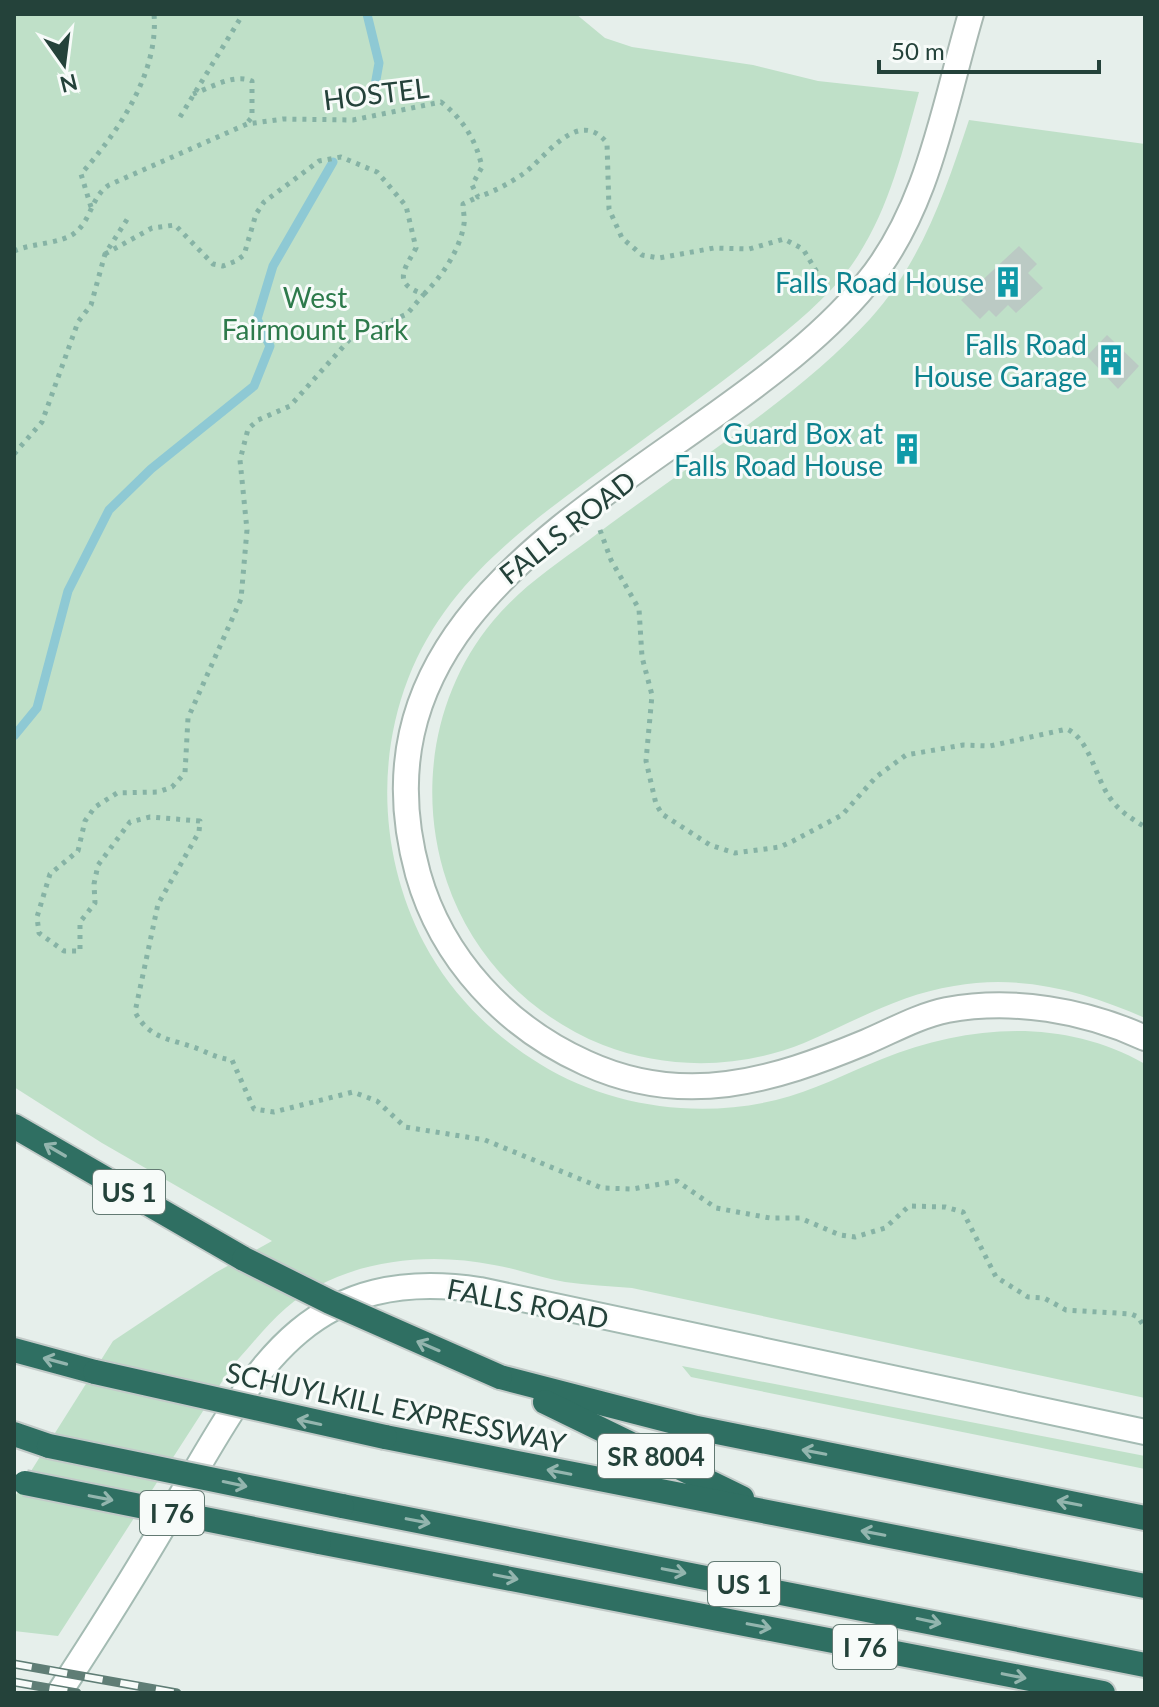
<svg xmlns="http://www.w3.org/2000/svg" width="1159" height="1707" font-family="Lato,sans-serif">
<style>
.green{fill:#bfe0c8}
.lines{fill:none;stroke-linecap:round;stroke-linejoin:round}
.stream{stroke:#8ec9d4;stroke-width:9}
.building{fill:#bbcac4}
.minor-casing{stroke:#a8b8b2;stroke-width:28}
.secondary-casing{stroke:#a4bbb3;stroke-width:28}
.motorway-casing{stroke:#c2cac8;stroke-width:28}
.path{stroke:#86b3a5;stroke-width:5;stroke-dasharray:4 6;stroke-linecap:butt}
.minor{stroke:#fff;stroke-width:24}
.secondary{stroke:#fff;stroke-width:24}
.motorway{stroke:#2f6f62;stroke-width:24}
.rail-casing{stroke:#5f7d75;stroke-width:9}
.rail{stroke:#f7fbf9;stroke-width:6;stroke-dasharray:18;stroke-linecap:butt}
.motorway-bridge-casing{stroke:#c2cac8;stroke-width:28;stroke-linecap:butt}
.motorway-bridge{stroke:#2f6f62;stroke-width:24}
.oneway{stroke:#93b5ae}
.labels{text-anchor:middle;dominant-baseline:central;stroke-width:6;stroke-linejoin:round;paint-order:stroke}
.shield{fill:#f7fbf9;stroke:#637a73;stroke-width:2}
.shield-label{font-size:26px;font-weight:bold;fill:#24423a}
.street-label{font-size:28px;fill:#24423a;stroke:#f7fbf9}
.culture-label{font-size:28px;fill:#0d838f;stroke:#f7fbf9;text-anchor:end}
.park-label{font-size:28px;fill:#2d7a4b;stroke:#f7fbf9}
</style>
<rect width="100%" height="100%" fill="#e6efeb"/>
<g class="green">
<path d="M14 14H576L605 38 632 47 753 65 818 81 919 92C902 153 888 214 851 266 825 301 789 329 755 356 703 397 649 435 596 474 519 531 444 586 408 679 375 765 382 862 424 943 451 994 492 1035 540 1064 609 1107 698 1119 776 1100 813 1091 847 1073 882 1059 967 1025 1062 1017 1145 1064V1398L632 1288C610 1286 587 1285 565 1282 541 1278 518 1269 494 1265 425 1251 342 1260 286 1308 266 1325 250 1347 232 1366L58 1636 14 1631V1498L113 1341 215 1273 272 1241 102 1143 14 1087Z"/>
<path d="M969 120 1145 144V1018C1084 991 1021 974 954 986 901 994 853 1022 804 1043 740 1069 667 1070 603 1045 530 1016 472 956 447 882 417 793 433 693 493 621 520 588 555 565 589 540 678 472 796 400 870 319 922 261 945 192 969 120Z"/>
<path d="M682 1366 1145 1456V1469L691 1377Z"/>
</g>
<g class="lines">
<g class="stream">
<path d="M367 14 379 63 374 91"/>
<path d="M14 736 37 708 68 591 109 510 151 469 254 386 270 346 257 319 273 266 333 162"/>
</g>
</g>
<g class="building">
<path d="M1019 246 1037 264 1028 273 1043 288 1016 313 1008 305 996 317 989 310 980 319 961 300Z"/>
<path d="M1107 335 1139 366 1118 389 1087 356Z"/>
</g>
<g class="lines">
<defs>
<path id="minor" d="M971 14C944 105 929 208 867 283 715 470 333 566 418 874 442 959 506 1027 586 1063 684 1108 772 1081 866 1042 892 1031 918 1016 947 1010 1013 998 1084 1010 1145 1038"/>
<path id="secondary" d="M59 1693C99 1632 138 1570 175 1506 252 1375 304 1263 480 1290L1145 1432"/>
<g id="motorway">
<path d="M14 1126 244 1259"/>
<path d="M14 1350 95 1372"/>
<path d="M500 1377 697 1428 1145 1518"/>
<path d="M545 1402 742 1498"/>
<path d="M14 1434 49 1446"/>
<path d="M385 1437 1145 1586"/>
<path d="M342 1506 1145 1665"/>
<path d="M319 1542 1103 1693"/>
</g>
</defs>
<use href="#minor" class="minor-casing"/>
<use href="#secondary" class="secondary-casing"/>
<use href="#motorway" class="motorway-casing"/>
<g class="path">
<path d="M193 94C210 88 234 73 252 81V117L247 123"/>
<path d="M180 117 243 14"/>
<path d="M91 207 81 174C118 132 159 73 154 14"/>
<path d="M14 251C32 243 62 244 76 232 92 218 91 197 109 185L247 124 283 119 353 120 441 102C463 119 476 140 482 167L472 185 478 197C493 192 510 183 523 174 545 159 578 106 607 143L609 209 622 238 642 255 659 258 714 248 749 249 784 239 803 249 827 289"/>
<path d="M105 254 152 228 175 225 213 264 223 266 236 261 244 255 256 214 264 202 319 161 341 157 377 172 385 181 406 206 416 248C406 267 390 284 424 294L407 314 351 338 290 406 258 420 248 429 240 460 247 530 241 599 188 718 185 773 172 787 158 792 117 793 95 807 85 821 78 851 50 874 37 917 39 933 64 951H80V922L95 903 94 884 98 865 130 822 150 817 200 821 199 832 158 904 135 1012C150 1041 175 1039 201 1050 212 1055 219 1058 232 1060L254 1109 274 1112 353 1092 377 1101 405 1127 485 1140 602 1188 633 1189 677 1181 716 1208 770 1218H800L840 1235 855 1237 885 1228 909 1206 945 1207 963 1212 996 1277 1028 1297 1044 1298 1066 1310 1131 1314 1138 1317 1145 1328"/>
<path d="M424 294C442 276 460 250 464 224 465 218 463 211 463 204L478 197"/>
<path d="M14 454 42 422 78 322 91 305 105 254 128 218"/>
<path d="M600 530 611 560 639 609 642 657 652 695 646 761 656 804 662 814 710 845 735 853 780 847 793 841 842 815 876 777 906 755 963 745 990 746 1067 729C1090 740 1095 777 1110 798 1120 812 1131 818 1145 827"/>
</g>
<use href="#minor" class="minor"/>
<use href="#secondary" class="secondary"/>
<use href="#motorway" class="motorway"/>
<defs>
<g id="rail">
<path d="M14 1664 177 1693"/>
<path d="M14 1682 77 1693"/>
</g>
</defs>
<use href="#rail" class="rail-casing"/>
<use href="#rail" class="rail"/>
<defs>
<g id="motorway-bridge">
<path d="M244 1259 330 1302 500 1377"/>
<path d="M95 1372 385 1437"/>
<path d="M49 1446 342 1506"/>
<path d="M25 1483 319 1542"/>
</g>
</defs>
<use href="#motorway-bridge" class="motorway-bridge-casing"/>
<use href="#motorway-bridge" class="motorway-bridge"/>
</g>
<defs><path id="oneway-shaft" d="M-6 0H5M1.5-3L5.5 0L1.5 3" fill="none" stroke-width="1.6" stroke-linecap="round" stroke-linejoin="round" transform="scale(2)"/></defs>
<g class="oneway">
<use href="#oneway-shaft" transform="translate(55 1150) rotate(-150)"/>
<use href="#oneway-shaft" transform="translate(428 1346) rotate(-157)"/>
<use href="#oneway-shaft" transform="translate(55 1361) rotate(-165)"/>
<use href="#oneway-shaft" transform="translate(309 1422) rotate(-168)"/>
<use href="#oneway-shaft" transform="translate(814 1452) rotate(-169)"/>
<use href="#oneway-shaft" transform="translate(559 1472) rotate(-169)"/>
<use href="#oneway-shaft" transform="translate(235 1484) rotate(12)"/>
<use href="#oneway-shaft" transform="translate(101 1498) rotate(11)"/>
<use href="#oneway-shaft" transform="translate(1069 1503) rotate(-169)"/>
<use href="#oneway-shaft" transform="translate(418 1521) rotate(11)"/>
<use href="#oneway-shaft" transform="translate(873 1533) rotate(-169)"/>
<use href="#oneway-shaft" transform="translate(674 1571) rotate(11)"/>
<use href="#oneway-shaft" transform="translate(506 1577) rotate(11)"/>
<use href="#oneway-shaft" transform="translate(929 1621) rotate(12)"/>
<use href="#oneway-shaft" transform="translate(759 1626) rotate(11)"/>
<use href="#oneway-shaft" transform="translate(1014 1676) rotate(11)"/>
</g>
<defs>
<symbol id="building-bare" viewBox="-9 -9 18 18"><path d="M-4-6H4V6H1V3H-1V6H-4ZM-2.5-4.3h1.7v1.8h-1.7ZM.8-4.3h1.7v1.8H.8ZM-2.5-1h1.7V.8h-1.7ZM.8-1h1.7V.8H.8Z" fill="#0f9aa8" stroke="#f7fbf9" stroke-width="2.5" paint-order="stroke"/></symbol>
</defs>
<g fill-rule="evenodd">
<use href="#building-bare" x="986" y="260" width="44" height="44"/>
<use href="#building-bare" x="1089" y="338" width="44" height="44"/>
<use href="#building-bare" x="885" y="427" width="44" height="44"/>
</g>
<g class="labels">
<g class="shield">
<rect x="93" y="1170" width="72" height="44" rx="6"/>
<rect x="598" y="1434" width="116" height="44" rx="6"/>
<rect x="140" y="1491" width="64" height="44" rx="6"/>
<rect x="708" y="1562" width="72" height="44" rx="6"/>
<rect x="833" y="1625" width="64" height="44" rx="6"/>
</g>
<g class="shield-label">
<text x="129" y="1192">US 1</text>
<text x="656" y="1456">SR 8004</text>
<text x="172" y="1513">I 76</text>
<text x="744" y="1584">US 1</text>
<text x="865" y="1647">I 76</text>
</g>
<g class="street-label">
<text transform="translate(376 93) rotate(-7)">HOSTEL</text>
<text transform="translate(567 527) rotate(-38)">FALLS ROAD</text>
<text transform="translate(528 1303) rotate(11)">FALLS ROAD</text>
<text transform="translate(396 1407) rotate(12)">SCHUYLKILL EXPRESSWAY</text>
</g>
<g class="culture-label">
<text x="984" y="282">Falls Road House</text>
<text x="1087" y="344">Falls Road<tspan x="1087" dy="32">House Garage</tspan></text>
<text x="883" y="433">Guard Box at<tspan x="883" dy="32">Falls Road House</tspan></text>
</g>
<g class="park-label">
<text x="315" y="297">West<tspan x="315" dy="32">Fairmount Park</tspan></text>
</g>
</g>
<rect width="1159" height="1707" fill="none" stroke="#24423a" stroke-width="32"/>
<g transform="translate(64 64) rotate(166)" stroke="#f7fbf9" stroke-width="6" paint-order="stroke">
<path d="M0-6L14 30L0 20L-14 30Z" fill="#24423a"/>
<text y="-12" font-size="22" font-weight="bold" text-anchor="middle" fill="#24423a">N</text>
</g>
<path d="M879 60v12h220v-12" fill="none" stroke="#24423a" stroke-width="4"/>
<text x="891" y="60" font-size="24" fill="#24423a" stroke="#f7fbf9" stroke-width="6" paint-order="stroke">50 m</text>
</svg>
